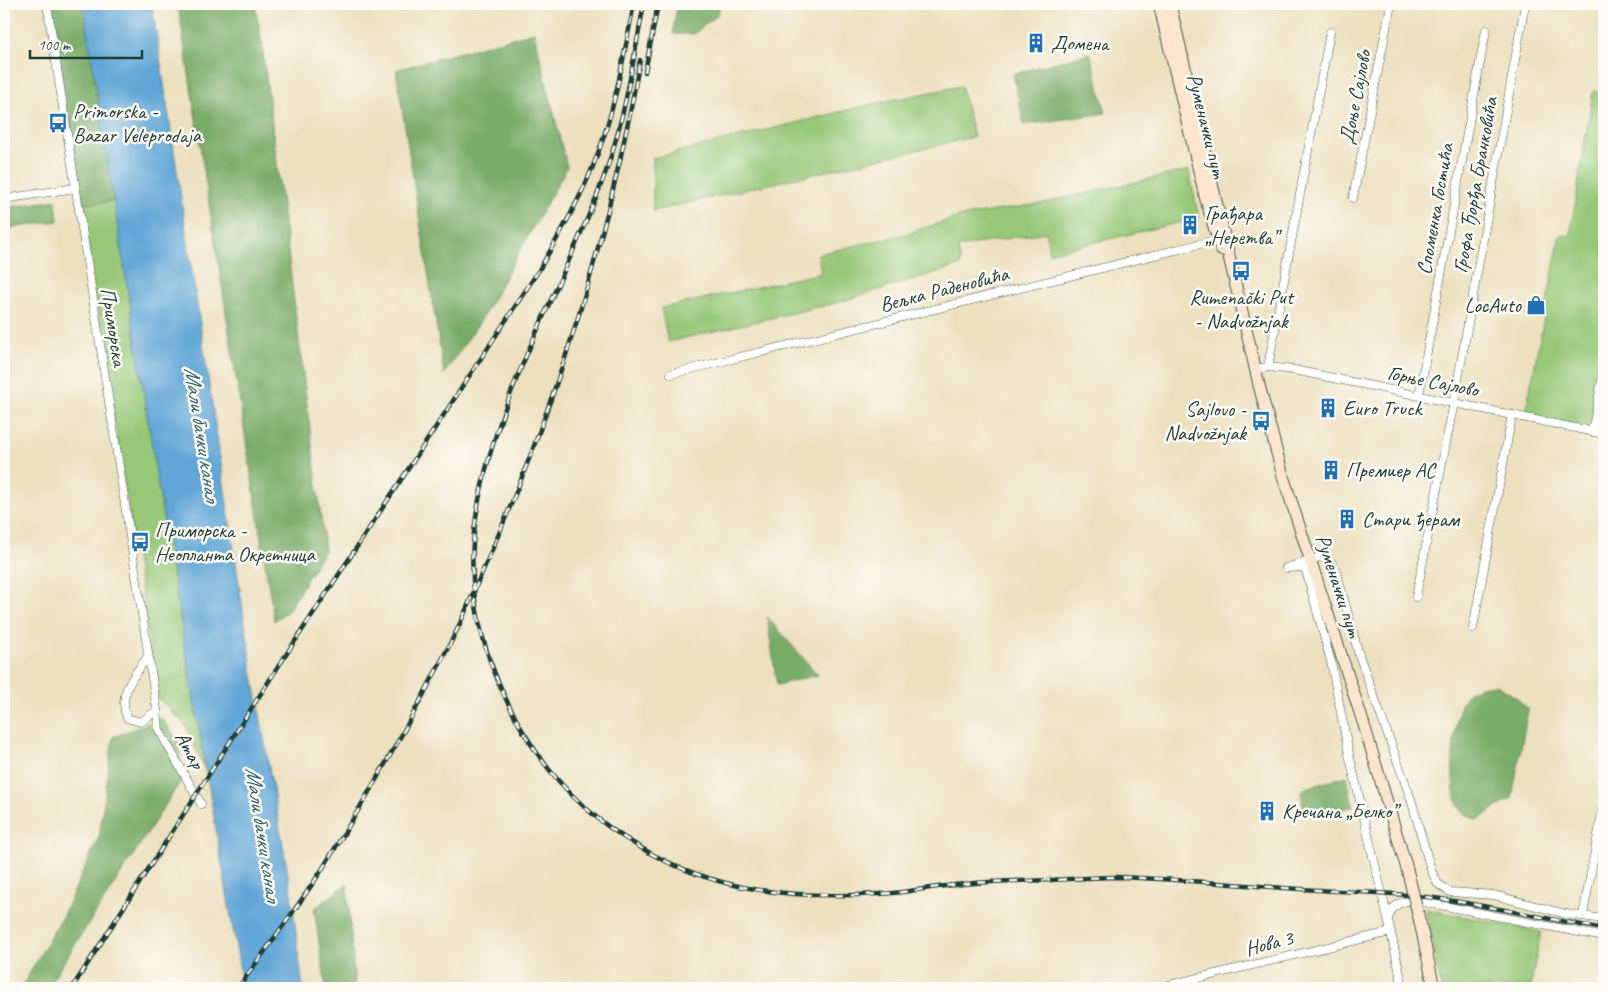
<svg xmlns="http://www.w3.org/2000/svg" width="1608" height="992" font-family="Caveat,sans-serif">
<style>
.green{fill:#97c878;stroke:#5b8256}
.forest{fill:#79ac68;stroke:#4c744e}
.water{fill:#60a6d6;stroke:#407285}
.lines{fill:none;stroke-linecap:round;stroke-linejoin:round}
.street-casing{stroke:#3e5549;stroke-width:9}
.secondary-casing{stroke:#3e5549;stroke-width:13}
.street{stroke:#fff;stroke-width:8}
.secondary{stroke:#fce5cf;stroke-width:11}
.rail-casing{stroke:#1f3d34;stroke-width:4.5}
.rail{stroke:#fdfcf7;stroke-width:2.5;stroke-dasharray:8;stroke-linecap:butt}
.secondary-bridge-casing{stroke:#3e5549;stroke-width:13;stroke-linecap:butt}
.secondary-bridge{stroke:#fce5cf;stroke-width:11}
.labels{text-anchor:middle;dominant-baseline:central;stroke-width:5;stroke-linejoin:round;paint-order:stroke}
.poi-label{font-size:21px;fill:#1f3d34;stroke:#fdfcf7;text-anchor:start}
.street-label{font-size:21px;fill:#1f3d34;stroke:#fdfcf7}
.water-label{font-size:22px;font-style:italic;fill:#36626d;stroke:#fdfcf7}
</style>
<rect width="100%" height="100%" fill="#fdfcf7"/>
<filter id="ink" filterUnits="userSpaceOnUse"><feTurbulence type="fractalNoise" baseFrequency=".02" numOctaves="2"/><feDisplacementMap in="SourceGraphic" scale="10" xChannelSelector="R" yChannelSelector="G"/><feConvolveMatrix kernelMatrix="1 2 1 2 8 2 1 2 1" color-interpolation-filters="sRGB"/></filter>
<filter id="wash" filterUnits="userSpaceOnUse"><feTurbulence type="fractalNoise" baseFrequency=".0096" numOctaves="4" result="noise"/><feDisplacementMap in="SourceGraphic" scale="20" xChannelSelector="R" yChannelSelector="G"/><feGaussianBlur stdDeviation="1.12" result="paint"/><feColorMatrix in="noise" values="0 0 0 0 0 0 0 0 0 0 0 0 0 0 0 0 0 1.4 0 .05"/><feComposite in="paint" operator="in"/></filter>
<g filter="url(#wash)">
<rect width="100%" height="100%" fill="#ede0bf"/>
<g class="green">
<path d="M961 86 974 137 653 211V158L872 104Z"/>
<path d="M1593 91 1604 92V349L1591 421 1589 425 1584 427 1525 415 1560 235 1570 236Z"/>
<path d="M1189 170 1199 218 1049 253 1046 232 958 247 961 265 836 303 668 342 661 308 821 273 818 254 902 235 958 217 1038 204Z"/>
<path d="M114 201 165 529 206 772 186 726 158 698 81 204Z"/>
<path d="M1426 909 1541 932 1530 988H1441Z"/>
</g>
<g class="forest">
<path d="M51 4H83L114 201 81 204Z"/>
<path d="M178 4H255L262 44 325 549 288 611 274 621Z"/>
<path d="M677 4H720L718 14 694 34H673Z"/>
<path d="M534 32 567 167 481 320 444 374 396 70Z"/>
<path d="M1090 53 1106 113 1024 125 1013 74Z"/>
<path d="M56 200 58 221 4 229V208Z"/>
<path d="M767 617 818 675 777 685Z"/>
<path d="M1497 685 1517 698 1528 710 1512 798 1477 820C1469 816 1461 813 1457 803 1449 785 1452 707 1468 693 1476 686 1488 686 1497 685Z"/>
<path d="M162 718 179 742 181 781 47 988H21L62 917 99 837 113 737Z"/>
<path d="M1347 776 1353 806 1321 816 1304 815 1301 792 1306 788Z"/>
<path d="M347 884 355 988H326L314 909Z"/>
</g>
<path class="water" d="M83 4H152L252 670 290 885 303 988H243L165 529Z"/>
</g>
<g filter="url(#ink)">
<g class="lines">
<defs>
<g id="street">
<path d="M47 4 157 710 141 722 127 718C117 693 134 676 148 656"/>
<path d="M1353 198 1391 4"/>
<path d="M4 199 75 188"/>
<path d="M1268 367 1330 32"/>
<path d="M1255 369 1268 367 1294 370 1604 434"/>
<path d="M671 374 1220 239"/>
<path d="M1419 395 1486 30"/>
<path d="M1592 432 1604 370"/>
<path d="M1416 597 1454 402 1525 4"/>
<path d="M1473 628 1512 415"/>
<path d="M157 710 159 730 201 804"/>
<path d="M1381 890 1349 754 1331 662 1305 567 1286 568 1320 557 1330 561 1336 570 1359 655 1411 799 1431 870 1438 884 1450 892 1494 895 1566 914 1604 919"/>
<path d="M1383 899 1388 919"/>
<path d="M1583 915 1604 803"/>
<path d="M1157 988 1390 932"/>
<path d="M1403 988 1388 919C1392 903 1404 900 1419 901L1604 937"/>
</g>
<g id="secondary">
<path d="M1159 4 1206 200 1221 250"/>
<path d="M1170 4 1260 389 1283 476 1364 725 1407 869"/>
<path d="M1420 922 1434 988"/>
</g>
</defs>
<use href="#street" class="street-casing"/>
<use href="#secondary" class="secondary-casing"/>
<use href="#street" class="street"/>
<use href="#secondary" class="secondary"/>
<defs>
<g id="rail">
<path d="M644 4C632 66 623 131 599 190 555 302 488 411 474 532 466 604 487 670 524 733 552 780 590 818 638 846 713 892 793 899 879 894 907 893 936 886 964 884 993 881 1022 881 1051 880 1073 879 1096 877 1118 877 1179 879 1239 885 1300 889 1344 892 1390 892 1434 898 1491 906 1548 919 1604 929"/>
<path d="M645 72 658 4"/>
<path d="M72 988 276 670 539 270C561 232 583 195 598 153 616 106 624 53 634 4"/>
<path d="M238 988C266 949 295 911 321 871 370 793 416 712 457 630 468 607 477 583 488 559 558 399 610 232 640 60"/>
</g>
</defs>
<use href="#rail" class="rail-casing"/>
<use href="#rail" class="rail"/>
<defs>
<path id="secondary-bridge" d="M1407 869 1420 922"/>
</defs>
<use href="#secondary-bridge" class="secondary-bridge-casing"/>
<use href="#secondary-bridge" class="secondary-bridge"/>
</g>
</g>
<defs>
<symbol id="building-bare" viewBox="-9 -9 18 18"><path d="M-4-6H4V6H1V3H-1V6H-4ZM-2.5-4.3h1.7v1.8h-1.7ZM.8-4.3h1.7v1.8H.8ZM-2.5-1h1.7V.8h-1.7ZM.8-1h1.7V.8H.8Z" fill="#1f6fb2" stroke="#fdfcf7" stroke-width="2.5" paint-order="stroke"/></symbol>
<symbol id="bus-bare" viewBox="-9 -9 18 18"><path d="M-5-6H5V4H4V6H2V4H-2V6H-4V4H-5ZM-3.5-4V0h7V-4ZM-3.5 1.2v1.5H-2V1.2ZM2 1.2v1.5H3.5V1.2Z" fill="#1f6fb2" stroke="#fdfcf7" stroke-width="2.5" paint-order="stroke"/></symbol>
<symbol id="shop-bare" viewBox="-9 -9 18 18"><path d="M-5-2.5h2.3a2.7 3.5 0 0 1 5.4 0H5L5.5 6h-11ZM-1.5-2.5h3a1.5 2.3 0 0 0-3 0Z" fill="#1f6fb2" stroke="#fdfcf7" stroke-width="2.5" paint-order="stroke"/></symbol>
</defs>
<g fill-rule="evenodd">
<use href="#building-bare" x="1022" y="29" width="28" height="28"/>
<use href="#bus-bare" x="44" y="109" width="28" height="28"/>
<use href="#building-bare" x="1176" y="211" width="28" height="28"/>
<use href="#bus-bare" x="1227" y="257" width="28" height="28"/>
<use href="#shop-bare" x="1522" y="291" width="28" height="28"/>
<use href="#building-bare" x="1314" y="394" width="28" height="28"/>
<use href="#bus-bare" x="1247" y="407" width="28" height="28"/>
<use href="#building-bare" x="1317" y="456" width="28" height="28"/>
<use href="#building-bare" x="1333" y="505" width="28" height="28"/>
<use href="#bus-bare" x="126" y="528" width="28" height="28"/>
<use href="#building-bare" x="1253" y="797" width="28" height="28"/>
</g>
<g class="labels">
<g class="poi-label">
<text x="1051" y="43">Домена</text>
<text x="73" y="111">Primorska -<tspan x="73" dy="24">Bazar Veleprodaja</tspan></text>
<text x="1205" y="213">Грађара<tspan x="1205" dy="24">„Неретва”</tspan></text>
<text x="1241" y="297" text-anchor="middle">Rumenački Put<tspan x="1241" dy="24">- Nadvožnjak</tspan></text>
<text x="1521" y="305" text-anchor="end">LocAuto</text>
<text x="1343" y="408">Euro Truck</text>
<text x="1246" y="409" text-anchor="end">Sajlovo -<tspan x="1246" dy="24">Nadvožnjak</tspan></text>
<text x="1346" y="470">Премиер АС</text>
<text x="1362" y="519">Стари ђерам</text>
<text x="155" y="530">Приморска -<tspan x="155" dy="24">Неопланта Окретница</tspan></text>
<text x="1282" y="811">Кречана „Белко”</text>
</g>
<g class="street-label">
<text transform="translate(1355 97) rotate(-79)">Доње Сајлово</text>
<text transform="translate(1207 126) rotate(76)">Руменачки пут</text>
<text transform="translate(1475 185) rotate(-80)">Грофа Ђорђа Бранковића</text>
<text transform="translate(1435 209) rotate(-80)">Споменка Гостића</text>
<text transform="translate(944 289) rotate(-14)">Вељка Раденовића</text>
<text transform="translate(114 327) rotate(81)">Приморска</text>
<text transform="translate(1433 381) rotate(11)">Горње Сајлово</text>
<text transform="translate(1339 586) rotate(72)">Руменачки пут</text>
<text transform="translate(190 750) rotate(61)">Атар</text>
<text transform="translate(1269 943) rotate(-14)">Нова 3</text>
</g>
<g class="water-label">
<text transform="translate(202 434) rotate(81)">Мали бачки канал</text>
<text transform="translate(263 834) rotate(81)">Мали бачки канал</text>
</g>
</g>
<rect width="1608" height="992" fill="none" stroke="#fdfcf7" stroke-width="20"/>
<path d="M30 50v8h112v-8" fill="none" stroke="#1f3d34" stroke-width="2.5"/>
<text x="38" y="50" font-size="15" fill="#1f3d34" stroke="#fdfcf7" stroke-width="4" paint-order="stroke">100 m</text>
</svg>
